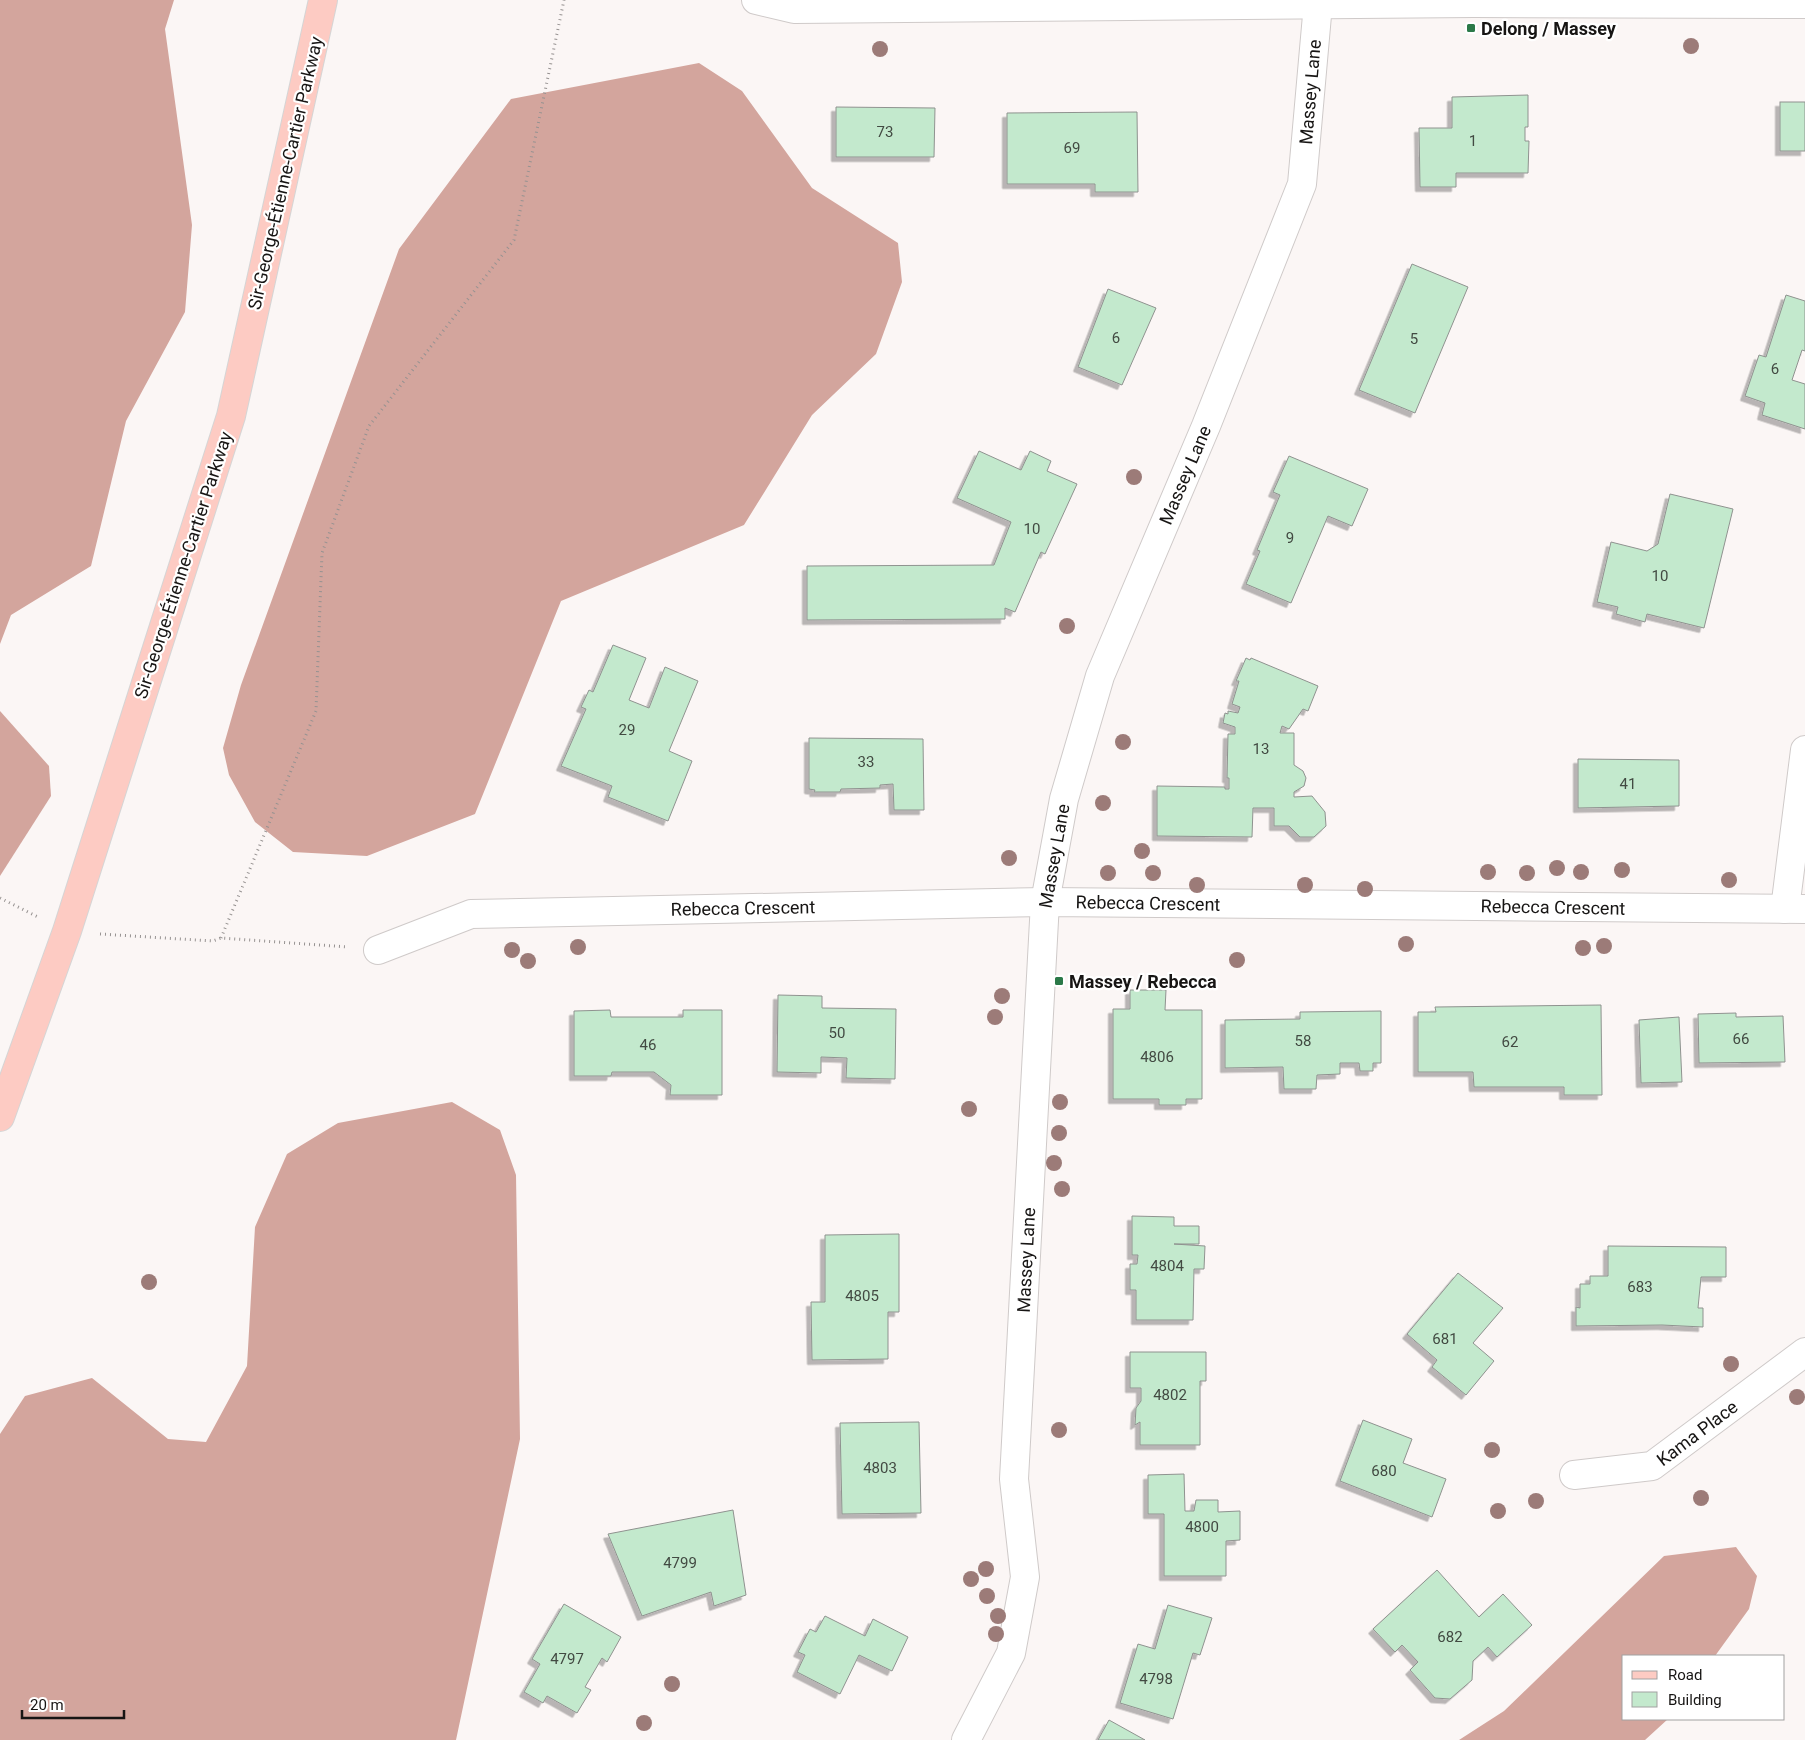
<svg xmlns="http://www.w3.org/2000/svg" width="1805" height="1740" font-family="Roboto,sans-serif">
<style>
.forest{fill:#d3a59d}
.building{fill:#c3e9cd;stroke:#8f928f;filter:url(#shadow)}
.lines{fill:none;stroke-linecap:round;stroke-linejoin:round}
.street-casing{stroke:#cfcac9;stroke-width:30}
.primary-casing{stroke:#d5d5d5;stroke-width:30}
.path{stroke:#969291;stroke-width:3;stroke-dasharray:1 4;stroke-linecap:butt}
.street{stroke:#fff;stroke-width:28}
.primary{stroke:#fdcbc3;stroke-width:28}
.tree{fill:#9c7b78}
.poi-dot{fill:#2b7948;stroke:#fff;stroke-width:2}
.labels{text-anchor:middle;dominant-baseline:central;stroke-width:4.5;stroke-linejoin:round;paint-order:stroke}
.number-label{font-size:15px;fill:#424a42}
.poi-label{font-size:18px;font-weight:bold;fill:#171514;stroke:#fff;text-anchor:start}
.street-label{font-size:18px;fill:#171514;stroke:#fff}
</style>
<defs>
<filter id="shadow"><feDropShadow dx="-4.5" dy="4.5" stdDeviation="0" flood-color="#0004"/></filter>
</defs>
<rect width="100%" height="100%" fill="#fbf6f5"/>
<g class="forest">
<path d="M0 0H174L165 29 192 225 185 312 126 421 91 566 11 615 0 644Z"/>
<path d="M699 63 742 91 812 188 898 243 902 282 876 354 812 415 744 525 561 601 475 814 367 856 293 852 255 822 229 775 223 748 241 685 399 249 511 99Z"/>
<path d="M0 711 49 766 51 796 0 876Z"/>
<path d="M452 1102 500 1130 516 1175 520 1439 456 1740H0V1434L25 1396 92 1378 168 1439 206 1442 247 1366 255 1227 287 1154 338 1123Z"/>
<path d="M1736 1547 1757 1576 1749 1609 1715 1656H1624V1719H1668L1645 1740H1459L1504 1711 1664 1556Z"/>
</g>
<g class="building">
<path d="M1528 95V127H1525V141H1529L1528 173H1456V187H1420L1419 128H1452V97Z"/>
<rect x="1780" y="102" width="25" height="49"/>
<path d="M836 107 935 108 934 157H836Z"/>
<path d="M1137 112 1138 192H1095V184H1007V113Z"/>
<path d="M1412 264 1468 287 1415 413 1359 390Z"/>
<path d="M1108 289 1156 308 1122 385 1078 367Z"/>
<path d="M1786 295 1805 301V351L1802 350 1792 380 1805 384V429L1762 415 1765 403 1745 396 1759 355 1766 357Z"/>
<path d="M979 451 1021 470 1030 451 1051 461 1047 471 1077 484 1045 554 1041 552 1015 612 1005 608V619L807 620V566L994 565 1011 522 957 498Z"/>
<path d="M1289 456 1368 489 1352 526 1328 516 1291 603 1246 584 1260 551 1257 550 1280 495 1273 492Z"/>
<path d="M1670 494 1733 509 1704 628 1647 614 1645 622 1616 614 1618 607 1597 602 1611 542 1647 551 1658 544Z"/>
<path d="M613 645 646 658 629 700 649 708 665 667 698 681 669 751 692 761 668 821 608 797 612 786 561 766 586 709 581 707 589 690 593 692Z"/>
<path d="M1246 658 1250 660 1251 658 1318 686 1308 711 1303 709 1289 729 1282 726 1280 733H1294V765L1303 771 1306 778 1304 786 1294 792V797L1312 796 1325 812 1326 826 1314 837H1300L1289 826H1274V808H1253L1252 837 1157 836V786L1225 787V789H1229V778H1227L1228 734H1235V727L1223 723 1225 713 1228 714V711L1238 713 1240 707 1232 704 1239 681H1236Z"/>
<path d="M809 738 923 739 924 810H894L893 784 880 785V788L841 789 840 792H814L815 790 809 789Z"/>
<path d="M1578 759 1679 760V806L1578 808Z"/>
<path d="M1130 990H1166L1165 1010H1202V1099H1186V1105H1159V1099H1113V1009H1130Z"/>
<path d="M778 995 822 996V1008L896 1009 895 1079 846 1078 847 1058 821 1057V1073L777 1072Z"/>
<path d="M1601 1005 1602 1095H1564V1087H1474L1473 1072H1418V1012H1436L1435 1007Z"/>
<path d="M610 1010 611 1017H683V1010H722V1095H670L671 1085 654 1072H612L611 1076H574V1011Z"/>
<path d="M1381 1011V1063H1373V1071H1360L1359 1063H1340V1074L1317 1075 1316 1089H1284L1283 1067 1225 1068V1020L1300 1019V1012Z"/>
<path d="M1736 1013V1017L1783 1016 1785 1062 1699 1063 1698 1014Z"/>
<path d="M1679 1017 1682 1082 1641 1083 1639 1020Z"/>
<path d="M1132 1216 1174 1217V1226H1199V1244H1174L1205 1246 1204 1269H1194L1193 1320H1136V1290H1130V1264H1137L1138 1255H1132Z"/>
<path d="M899 1234V1312H888V1359L812 1360 811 1302H825V1235Z"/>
<path d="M1608 1246 1726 1247V1277H1701L1698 1308H1703V1327L1662 1325 1576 1326V1307L1580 1308V1284H1590V1276H1608Z"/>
<path d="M1458 1273 1503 1308 1473 1343 1494 1361 1466 1395 1432 1367 1437 1360 1407 1334Z"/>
<path d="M1130 1352H1206V1381H1200V1445H1140V1422L1135 1425 1136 1408 1141 1401V1388H1130Z"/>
<path d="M1363 1420 1412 1439 1403 1463 1446 1479 1432 1517 1340 1481Z"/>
<path d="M919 1422 921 1513 842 1514 840 1423Z"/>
<path d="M1184 1474 1185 1511H1194L1196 1500H1218V1512L1240 1511V1540L1226 1541V1576H1164V1514H1148V1475Z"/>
<path d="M733 1510 746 1595 714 1606 711 1592 642 1616 608 1534Z"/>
<path d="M1437 1570 1479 1617 1503 1594 1532 1625 1497 1657 1488 1647 1473 1661 1472 1680 1450 1699 1435 1698 1410 1670 1418 1662 1402 1645 1395 1652 1373 1629Z"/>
<path d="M564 1604 621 1637 607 1662 602 1658 585 1687 591 1690 577 1713 547 1696 543 1703 524 1692 540 1664 532 1659Z"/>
<path d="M1168 1605 1212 1618 1200 1655 1193 1653 1173 1719 1120 1703 1138 1644 1155 1649Z"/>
<path d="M825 1616 865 1636 873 1619 908 1637 892 1671 859 1655 840 1694 797 1672 805 1655 798 1652 810 1629 816 1632Z"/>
<path d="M1109 1720 1145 1740H1098Z"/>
</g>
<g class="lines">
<defs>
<g id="street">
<path d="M756 0 794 9 1474 3 1805 4"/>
<path d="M1785 909 1805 750"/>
<path d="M378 950 471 914 1045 902 1805 909"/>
<path d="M1574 1475 1652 1466 1805 1352"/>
<path d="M966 1740 1011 1653 1025 1577 1014 1479 1045 902 1064 799 1100 676 1206 426 1302 184 1318 4"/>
</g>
<path id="primary" d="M0 1117 67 931 231 416 323 0"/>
</defs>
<use href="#street" class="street-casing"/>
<use href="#primary" class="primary-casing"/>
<g class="path">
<path d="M0 898 40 918"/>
<path d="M100 934 213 941 221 938 348 947"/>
<path d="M221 938 316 711 322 553 369 426 514 240 564 0"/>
</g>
<use href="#street" class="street"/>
<use href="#primary" class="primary"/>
</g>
<g class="tree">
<circle cx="1691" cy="46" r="8"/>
<circle cx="880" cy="49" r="8"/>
<circle cx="1134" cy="477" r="8"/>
<circle cx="1067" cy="626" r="8"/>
<circle cx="1123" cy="742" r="8"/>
<circle cx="1103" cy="803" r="8"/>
<circle cx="1142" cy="851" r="8"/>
<circle cx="1009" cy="858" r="8"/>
<circle cx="1557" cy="868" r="8"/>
<circle cx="1622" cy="870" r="8"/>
<circle cx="1488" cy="872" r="8"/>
<circle cx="1581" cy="872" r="8"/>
<circle cx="1108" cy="873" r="8"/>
<circle cx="1153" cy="873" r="8"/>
<circle cx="1527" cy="873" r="8"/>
<circle cx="1729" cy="880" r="8"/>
<circle cx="1197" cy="885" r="8"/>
<circle cx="1305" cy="885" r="8"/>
<circle cx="1365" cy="889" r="8"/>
<circle cx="1406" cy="944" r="8"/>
<circle cx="1604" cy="946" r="8"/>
<circle cx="578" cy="947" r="8"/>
<circle cx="1583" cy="948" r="8"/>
<circle cx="512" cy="950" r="8"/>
<circle cx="1237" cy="960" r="8"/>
<circle cx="528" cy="961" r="8"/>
<circle cx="1002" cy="996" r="8"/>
<circle cx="995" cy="1017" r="8"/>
<circle cx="1060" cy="1102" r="8"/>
<circle cx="969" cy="1109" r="8"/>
<circle cx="1059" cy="1133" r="8"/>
<circle cx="1054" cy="1163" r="8"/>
<circle cx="1062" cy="1189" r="8"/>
<circle cx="149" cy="1282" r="8"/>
<circle cx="1731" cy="1364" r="8"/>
<circle cx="1797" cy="1397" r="8"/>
<circle cx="1059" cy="1430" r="8"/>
<circle cx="1492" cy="1450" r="8"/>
<circle cx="1701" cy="1498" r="8"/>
<circle cx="1536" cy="1501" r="8"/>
<circle cx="1498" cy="1511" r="8"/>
<circle cx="986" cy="1569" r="8"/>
<circle cx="971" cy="1579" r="8"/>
<circle cx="987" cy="1596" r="8"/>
<circle cx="998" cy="1616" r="8"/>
<circle cx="996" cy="1634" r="8"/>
<circle cx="672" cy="1684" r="8"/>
<circle cx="644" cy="1723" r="8"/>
</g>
<g class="poi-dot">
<rect x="1466" y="23" width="10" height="10" rx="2.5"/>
<rect x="1054" y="976" width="10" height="10" rx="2.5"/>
</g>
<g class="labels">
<g class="number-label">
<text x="885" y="132">73</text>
<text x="1473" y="141">1</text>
<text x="1072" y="148">69</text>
<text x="1116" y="338">6</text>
<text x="1414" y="339">5</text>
<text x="1775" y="369">6</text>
<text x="1032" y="529">10</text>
<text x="1290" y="538">9</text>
<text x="1660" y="576">10</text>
<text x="627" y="730">29</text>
<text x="1261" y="749">13</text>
<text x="866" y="762">33</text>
<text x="1628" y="784">41</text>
<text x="837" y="1033">50</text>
<text x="1741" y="1039">66</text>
<text x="1303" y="1041">58</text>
<text x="1510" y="1042">62</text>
<text x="648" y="1045">46</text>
<text x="1157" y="1057">4806</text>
<text x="1167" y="1266">4804</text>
<text x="1640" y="1287">683</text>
<text x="862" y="1296">4805</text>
<text x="1445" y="1339">681</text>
<text x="1170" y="1395">4802</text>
<text x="880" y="1468">4803</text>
<text x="1384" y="1471">680</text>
<text x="1202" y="1527">4800</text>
<text x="680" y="1563">4799</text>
<text x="1450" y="1637">682</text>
<text x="567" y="1659">4797</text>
<text x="1156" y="1679">4798</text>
</g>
<g class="poi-label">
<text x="1481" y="28">Delong / Massey</text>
<text x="1069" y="981">Massey / Rebecca</text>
</g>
<g class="street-label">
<text transform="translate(1310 92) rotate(-85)">Massey Lane</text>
<text transform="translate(285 173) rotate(-77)">Sir-George-Étienne-Cartier Parkway</text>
<text transform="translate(1185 475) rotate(-67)">Massey Lane</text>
<text transform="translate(183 565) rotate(-72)">Sir-George-Étienne-Cartier Parkway</text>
<text transform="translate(1054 856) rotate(-80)">Massey Lane</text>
<text transform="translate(1148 903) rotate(1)">Rebecca Crescent</text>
<text transform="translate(1553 907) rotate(1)">Rebecca Crescent</text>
<text transform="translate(743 908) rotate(-1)">Rebecca Crescent</text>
<text transform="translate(1026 1260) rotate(-87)">Massey Lane</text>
<text transform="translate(1697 1433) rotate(-37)">Kama Place</text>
</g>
</g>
<rect x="1622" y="1655" width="162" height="65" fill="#ffffff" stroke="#a2a1a1"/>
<rect x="1632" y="1671" width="25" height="8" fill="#fdcbc3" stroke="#a2a1a1"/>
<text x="1668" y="1680" font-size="15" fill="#171514">Road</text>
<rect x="1632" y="1692" width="25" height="15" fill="#c3e9cd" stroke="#a2a1a1"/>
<text x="1668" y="1705" font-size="15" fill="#171514">Building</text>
<path d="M22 1710v8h102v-8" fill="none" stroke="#171514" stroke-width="2.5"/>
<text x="30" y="1710" font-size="15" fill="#171514" stroke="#ffffff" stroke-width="4" paint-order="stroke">20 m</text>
</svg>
